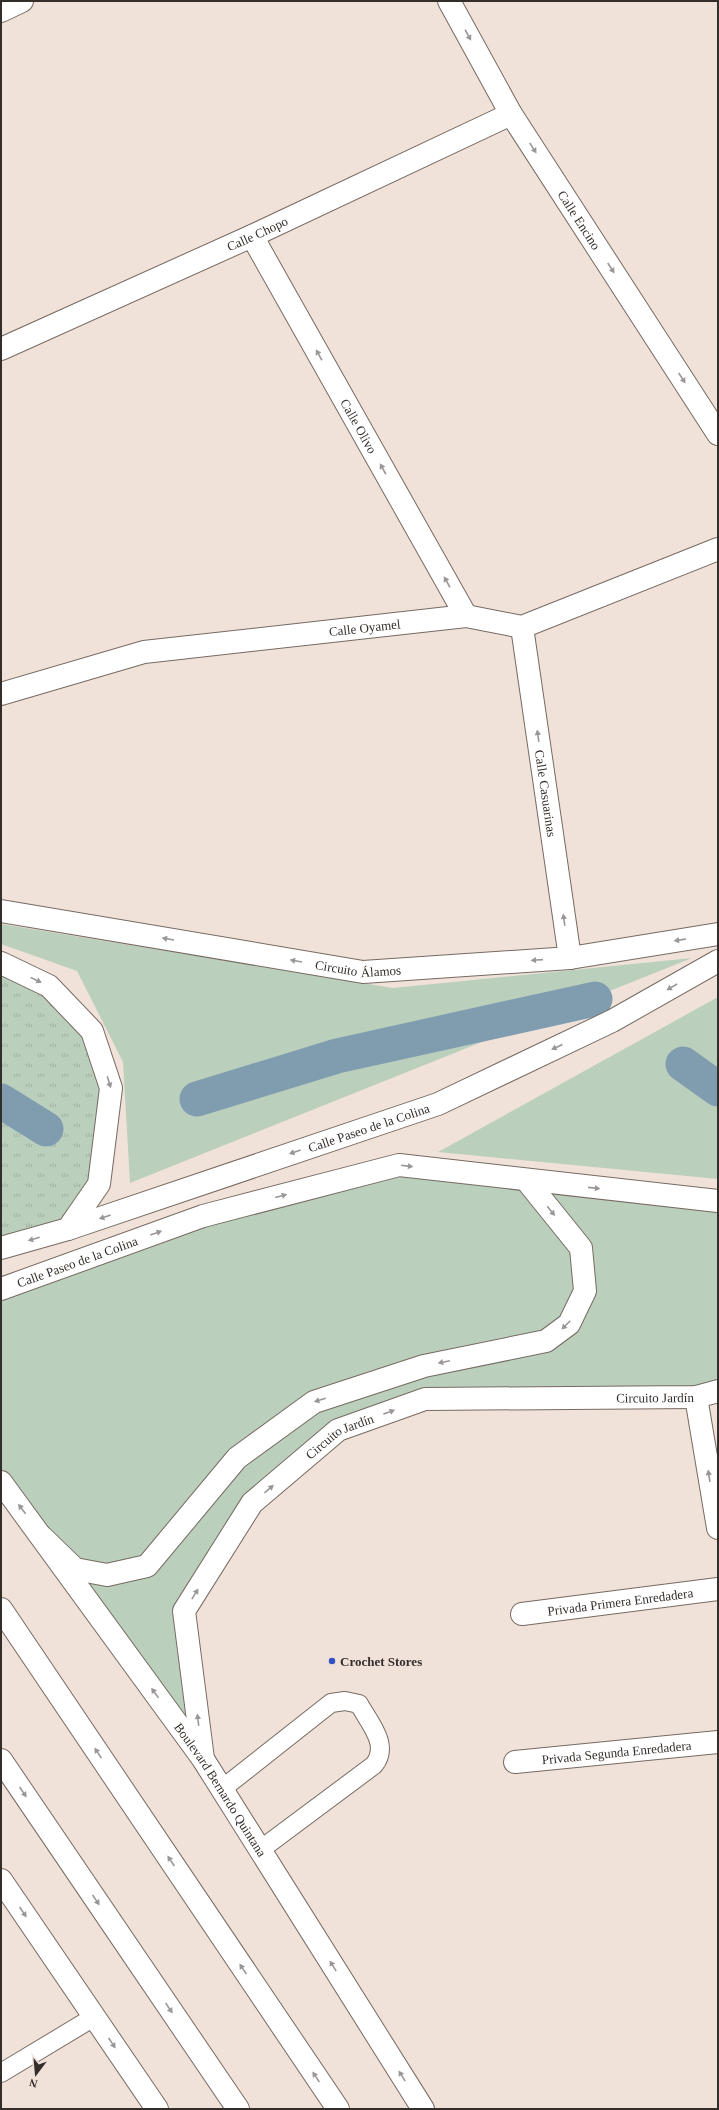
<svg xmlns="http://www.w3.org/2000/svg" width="719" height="2110" font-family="Georgia,serif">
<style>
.grass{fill:url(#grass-tufts)}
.garden{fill:#bbcfbd}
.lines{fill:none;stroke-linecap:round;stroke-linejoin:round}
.canal{stroke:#809db0;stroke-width:35}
.lane-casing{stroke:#766a62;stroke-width:20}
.street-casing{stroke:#766a62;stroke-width:24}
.secondary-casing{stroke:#766a62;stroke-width:24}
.primary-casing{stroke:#766a62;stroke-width:24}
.lane{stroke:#fff;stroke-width:18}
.street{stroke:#fff;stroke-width:22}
.secondary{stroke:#fff;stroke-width:22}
.primary{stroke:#fff;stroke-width:22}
.oneway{fill:#9a9695}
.poi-dot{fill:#3251c2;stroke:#f1e2d9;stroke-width:1.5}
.labels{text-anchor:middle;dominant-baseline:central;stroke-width:3.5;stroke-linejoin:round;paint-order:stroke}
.street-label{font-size:13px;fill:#342e2b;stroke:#f1e2d9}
.poi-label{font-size:13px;font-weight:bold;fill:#342e2b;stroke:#f1e2d9;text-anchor:start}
</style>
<defs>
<pattern id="grass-tufts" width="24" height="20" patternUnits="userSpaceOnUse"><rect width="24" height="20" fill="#bbcfbd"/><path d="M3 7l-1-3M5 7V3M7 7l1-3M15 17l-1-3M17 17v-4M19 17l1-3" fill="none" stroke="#a1b2a3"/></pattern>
</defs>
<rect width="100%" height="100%" fill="#f1e2d9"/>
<path class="grass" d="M1 963 92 1031 111 1088 99 1184 68 1229 1 1248Z"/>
<g class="garden">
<path d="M1 924 393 988 692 958 130 1183 123 1062 77 971 1 944Z"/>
<path d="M718 997V1179L438 1152Z"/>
<path d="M399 1165 718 1201V1391L425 1399 338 1430 252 1503 184 1611 203 1759 1 1482V1289Z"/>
</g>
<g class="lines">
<g class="canal">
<path d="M683 1064 718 1089"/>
<path d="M197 1099 337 1056 595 999"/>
<path d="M1 1101 46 1129"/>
</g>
<defs>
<g id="lane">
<path d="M222 1789 331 1703 345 1701 359 1704C370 1724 390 1745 374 1765L260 1850"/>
<path d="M1 2073 94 2017"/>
</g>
<g id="street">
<path id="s1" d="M449 1 511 114 718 434"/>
<path d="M1 11 22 1"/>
<path id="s2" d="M252 236 466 616"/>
<path id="s3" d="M1 349 252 236 511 114"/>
<path id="s4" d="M522 627 570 958"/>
<path id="s5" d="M1 694 144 652 466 616 522 627 718 549"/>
<path d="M696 1397 718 1528"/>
<path id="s6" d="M522 1614 718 1589"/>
<path id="s7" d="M515 1762 718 1742"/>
</g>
<g id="secondary">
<path id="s8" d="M1 911 363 972 570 958 718 934"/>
<path d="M1 963 49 986 92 1031 111 1088 99 1184 68 1229"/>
<path id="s9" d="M1 1248 68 1229 438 1104 612 1021 718 961"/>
<path id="s10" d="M1 1289 203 1216 399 1165 718 1201"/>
<path id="s11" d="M1 1482 203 1759 423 2109"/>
<path d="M42 1537 75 1569 107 1575 147 1566 237 1458 314 1402 424 1366 546 1341 569 1324 585 1291 581 1248 527 1181"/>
<path id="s12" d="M203 1759 184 1611 252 1503 338 1430 425 1399 696 1397 718 1391"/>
<path d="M1 1880 157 2109"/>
</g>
<g id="primary">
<path d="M1 1609 338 2109"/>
<path d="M1 1760 238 2109"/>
</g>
</defs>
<use href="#lane" class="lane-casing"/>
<use href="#street" class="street-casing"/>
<use href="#secondary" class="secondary-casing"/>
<use href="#primary" class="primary-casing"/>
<use href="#lane" class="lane"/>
<use href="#street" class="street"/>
<use href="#secondary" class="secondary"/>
<use href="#primary" class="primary"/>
</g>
<defs><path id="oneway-solid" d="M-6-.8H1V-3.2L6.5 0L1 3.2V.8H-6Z"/></defs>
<g class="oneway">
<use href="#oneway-solid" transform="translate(468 35) rotate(61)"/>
<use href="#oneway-solid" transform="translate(533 148) rotate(57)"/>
<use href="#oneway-solid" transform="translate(611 268) rotate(57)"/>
<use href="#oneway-solid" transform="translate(319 355) rotate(-119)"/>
<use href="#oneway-solid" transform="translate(682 378) rotate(57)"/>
<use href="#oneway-solid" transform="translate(383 469) rotate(-119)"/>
<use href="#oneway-solid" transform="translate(447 582) rotate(-119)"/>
<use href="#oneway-solid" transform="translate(538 736) rotate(-98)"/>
<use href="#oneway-solid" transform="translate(564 920) rotate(-98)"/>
<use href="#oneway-solid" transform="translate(168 939) rotate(-170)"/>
<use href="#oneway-solid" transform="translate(680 940) rotate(171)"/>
<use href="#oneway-solid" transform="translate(537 960) rotate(176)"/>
<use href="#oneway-solid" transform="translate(296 961) rotate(-170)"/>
<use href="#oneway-solid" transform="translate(36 980) rotate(26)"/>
<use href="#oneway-solid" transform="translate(672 987) rotate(150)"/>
<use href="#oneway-solid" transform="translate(557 1047) rotate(155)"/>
<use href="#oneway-solid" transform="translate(109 1082) rotate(73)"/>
<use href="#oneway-solid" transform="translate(295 1152) rotate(161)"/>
<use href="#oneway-solid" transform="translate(407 1166) rotate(7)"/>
<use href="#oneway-solid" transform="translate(594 1188) rotate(6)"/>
<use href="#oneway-solid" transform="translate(281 1196) rotate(-15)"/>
<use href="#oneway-solid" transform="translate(551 1211) rotate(51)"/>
<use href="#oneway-solid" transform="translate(105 1217) rotate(161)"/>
<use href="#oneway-solid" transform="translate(156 1233) rotate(-20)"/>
<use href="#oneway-solid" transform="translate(34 1239) rotate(164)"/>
<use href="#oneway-solid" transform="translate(566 1325) rotate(135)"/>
<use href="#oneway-solid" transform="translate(444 1362) rotate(168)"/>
<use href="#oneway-solid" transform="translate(320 1400) rotate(162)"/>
<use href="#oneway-solid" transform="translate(389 1412) rotate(-20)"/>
<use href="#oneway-solid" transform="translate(709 1476) rotate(-99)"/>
<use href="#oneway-solid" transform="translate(269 1489) rotate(-41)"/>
<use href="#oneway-solid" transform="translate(22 1509) rotate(-127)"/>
<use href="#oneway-solid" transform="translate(195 1594) rotate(-58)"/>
<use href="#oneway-solid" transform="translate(155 1693) rotate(-126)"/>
<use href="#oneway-solid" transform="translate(198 1720) rotate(-97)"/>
<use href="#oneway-solid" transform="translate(98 1753) rotate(-124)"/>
<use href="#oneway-solid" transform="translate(23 1792) rotate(56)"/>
<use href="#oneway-solid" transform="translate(171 1861) rotate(-124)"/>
<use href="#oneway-solid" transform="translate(96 1900) rotate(56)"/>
<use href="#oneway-solid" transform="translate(23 1912) rotate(56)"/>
<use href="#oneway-solid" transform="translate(333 1966) rotate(-122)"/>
<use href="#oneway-solid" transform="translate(243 1969) rotate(-124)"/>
<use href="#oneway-solid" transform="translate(169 2008) rotate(56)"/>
<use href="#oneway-solid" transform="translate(112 2043) rotate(56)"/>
<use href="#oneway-solid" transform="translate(402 2076) rotate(-122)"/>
<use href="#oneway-solid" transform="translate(316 2077) rotate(-124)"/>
</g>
<circle class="poi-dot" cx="332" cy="1661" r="4"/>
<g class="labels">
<g class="street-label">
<text stroke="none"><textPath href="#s1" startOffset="255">Calle Encino</textPath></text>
<text stroke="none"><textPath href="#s3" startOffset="281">Calle Chopo</textPath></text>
<text stroke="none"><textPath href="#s2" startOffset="218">Calle Olivo</textPath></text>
<text stroke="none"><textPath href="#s5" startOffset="371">Calle Oyamel</textPath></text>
<text stroke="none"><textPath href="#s4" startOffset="168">Calle Casuarinas</textPath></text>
<text stroke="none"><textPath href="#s8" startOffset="362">Circuito Álamos</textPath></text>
<text stroke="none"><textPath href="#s9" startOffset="387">Calle Paseo de la Colina</textPath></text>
<text stroke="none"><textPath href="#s10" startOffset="81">Calle Paseo de la Colina</textPath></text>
<text stroke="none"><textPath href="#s12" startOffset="712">Circuito Jardín</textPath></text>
<text stroke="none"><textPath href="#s12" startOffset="388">Circuito Jardín</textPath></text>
<text stroke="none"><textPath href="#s6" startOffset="99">Privada Primera Enredadera</textPath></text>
<text stroke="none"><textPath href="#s7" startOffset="102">Privada Segunda Enredadera</textPath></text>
<text stroke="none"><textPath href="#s11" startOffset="378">Boulevard Bernardo Quintana</textPath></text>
</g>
<g class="poi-label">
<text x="340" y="1661">Crochet Stores</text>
</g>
</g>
<rect width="719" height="2110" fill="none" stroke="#342e2b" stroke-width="4"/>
<g transform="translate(36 2074) rotate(196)" stroke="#f1e2d9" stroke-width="3" paint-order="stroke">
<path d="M0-3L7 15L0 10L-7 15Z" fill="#342e2b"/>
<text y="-6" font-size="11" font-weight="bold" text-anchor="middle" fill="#342e2b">N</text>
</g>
</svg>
